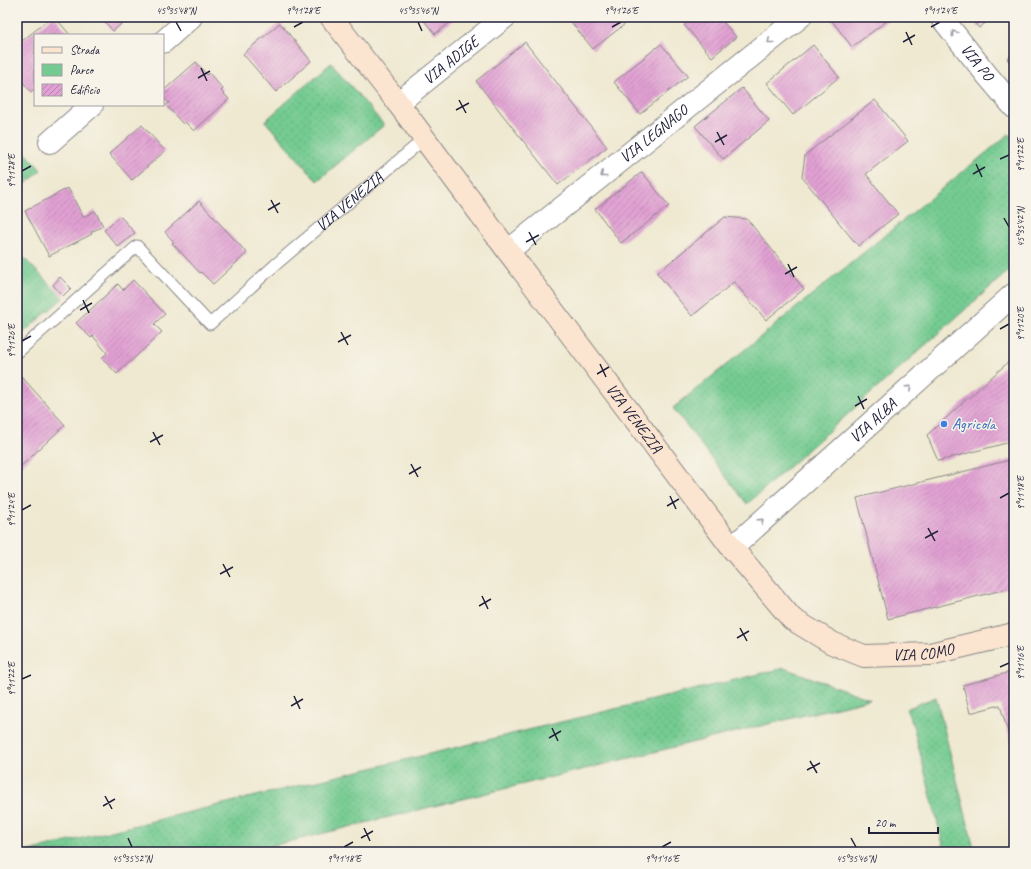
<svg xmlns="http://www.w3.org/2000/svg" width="1031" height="869" font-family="Caveat,sans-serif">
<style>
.green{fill:url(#green-dots);stroke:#4b7666}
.building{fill:url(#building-hatch)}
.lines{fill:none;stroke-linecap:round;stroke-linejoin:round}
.lane-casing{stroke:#888686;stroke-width:13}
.street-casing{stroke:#888686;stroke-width:24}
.secondary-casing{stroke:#888686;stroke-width:24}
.lane{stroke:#fff;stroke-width:11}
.street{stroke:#fff;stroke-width:22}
.secondary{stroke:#fce5d0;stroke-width:22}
.oneway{stroke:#9c9ca7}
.ticks{fill:none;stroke:#22223b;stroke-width:1.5}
.shop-dot{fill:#3f7fe0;stroke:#f7f3e8;stroke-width:1.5}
.labels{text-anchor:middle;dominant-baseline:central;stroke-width:3;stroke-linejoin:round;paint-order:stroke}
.street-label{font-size:16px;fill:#22223b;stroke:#f7f3e8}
.shop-label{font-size:16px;fill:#366cbe;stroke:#f7f3e8;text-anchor:start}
.neatline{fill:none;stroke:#22223b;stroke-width:1.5}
.ticks-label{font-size:10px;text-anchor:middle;fill:#22223b}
</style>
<defs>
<pattern id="green-dots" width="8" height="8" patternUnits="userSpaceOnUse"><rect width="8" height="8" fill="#74cb91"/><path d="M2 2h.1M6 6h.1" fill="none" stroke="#64ae7e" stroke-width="1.8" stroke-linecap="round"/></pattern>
<pattern id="building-hatch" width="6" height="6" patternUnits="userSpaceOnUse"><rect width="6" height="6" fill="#e1a0d3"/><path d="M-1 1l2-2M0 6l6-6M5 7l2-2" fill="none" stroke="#b682ac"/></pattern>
</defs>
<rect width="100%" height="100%" fill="#f7f3e8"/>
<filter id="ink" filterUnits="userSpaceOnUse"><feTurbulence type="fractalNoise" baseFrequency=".025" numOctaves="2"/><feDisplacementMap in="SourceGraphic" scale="8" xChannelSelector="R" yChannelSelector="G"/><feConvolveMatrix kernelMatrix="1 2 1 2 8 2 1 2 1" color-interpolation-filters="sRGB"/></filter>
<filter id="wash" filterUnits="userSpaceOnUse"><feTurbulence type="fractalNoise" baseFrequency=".012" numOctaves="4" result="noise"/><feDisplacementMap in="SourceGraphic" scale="16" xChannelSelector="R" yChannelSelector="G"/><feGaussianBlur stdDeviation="0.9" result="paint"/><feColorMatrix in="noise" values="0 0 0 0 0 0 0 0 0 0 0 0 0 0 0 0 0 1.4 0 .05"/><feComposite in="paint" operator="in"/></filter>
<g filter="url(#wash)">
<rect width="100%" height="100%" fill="#efe9d1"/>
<g class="green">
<path d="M331 63 384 125 317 181 265 121Z"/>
<path d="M1009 134 1014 140V266L747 504 673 408 715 374Z"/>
<path d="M21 148 41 170 17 192V151Z"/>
<path d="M17 251 63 298 17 338Z"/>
<path d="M784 668 870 699 247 852H25Z"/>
<path d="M936 697 975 852H945L913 725 906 709Z"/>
</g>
<g id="blocks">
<g class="building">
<path d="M52 17H55L70 35H35V89L31 92 17 75V45Z"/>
<path d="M101 17H129L113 31Z"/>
<path d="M421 17H457L435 34Z"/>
<path d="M567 17H634L593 49Z"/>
<path d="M694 17H719L736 37 712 57 684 25Z"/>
<path d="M829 17H892L852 47Z"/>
<path d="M970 17H993L979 28Z"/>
<path d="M280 23 311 61 276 92 243 54Z"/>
<path d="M525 42 607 147 558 185 476 81Z"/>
<path d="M661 44 688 76 640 114 614 82Z"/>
<path d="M813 45 839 77 793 115 767 83Z"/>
<path d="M1014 52V67L1007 59Z"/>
<path d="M196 62 207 75 209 73 223 89 221 91 229 99 194 131 185 122 183 124 166 105 169 103 163 97V91Z"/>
<path d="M742 88 769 121 723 159 695 126Z"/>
<path d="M875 100 908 141 866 174 898 214 858 246 802 177 805 155Z"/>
<path d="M142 125 165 151 132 180 109 154Z"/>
<path d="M642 172 669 206 621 243 595 209Z"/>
<path d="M68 188 83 217 95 211 103 226 91 232 92 234 49 256 25 211Z"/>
<path d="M199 201 247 253 213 284 201 272 200 273 172 243 174 242 165 232Z"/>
<path d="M120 216 135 233 118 247 104 230Z"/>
<path d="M725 217 747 219 804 289 766 320 734 282 692 316 657 273Z"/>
<path d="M60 277 71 288 63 296 53 285Z"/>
<path d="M133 280 165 314 154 324 162 332 117 374 102 358 107 353 93 336 91 338 76 323 118 284 123 290Z"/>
<path d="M1014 357V441L938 461 927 435Z"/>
<path d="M22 377 65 425 17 470V381Z"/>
<path d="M1014 459V587L888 619 857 498Z"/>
<path d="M1014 671V753L1000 705 970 713 963 685Z"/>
</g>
</g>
</g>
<g filter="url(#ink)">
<use href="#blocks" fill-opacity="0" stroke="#888686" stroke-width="1"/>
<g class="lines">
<defs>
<g id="lane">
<path id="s1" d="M17 353 137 246 210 324 275 265 424 139"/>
</g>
<g id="street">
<path id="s2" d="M941 17 987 75 1014 107"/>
<path d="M163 42 191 17"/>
<path id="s3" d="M398 103 505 17"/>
<path d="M50 142 92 105"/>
<path id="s4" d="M508 251 800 17"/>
<path id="s5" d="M732 548 1014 294"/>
</g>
<g id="secondary">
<path id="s6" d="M331 17 398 103 508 251 732 548 792 619 832 643 864 656 930 654 1014 634"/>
</g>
</defs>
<use href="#lane" class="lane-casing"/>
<use href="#street" class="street-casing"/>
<use href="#secondary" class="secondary-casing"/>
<use href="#lane" class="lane"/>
<use href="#street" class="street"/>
<use href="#secondary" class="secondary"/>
</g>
<defs><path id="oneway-chevron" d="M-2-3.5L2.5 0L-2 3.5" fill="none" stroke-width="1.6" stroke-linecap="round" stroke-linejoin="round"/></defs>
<g class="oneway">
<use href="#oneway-chevron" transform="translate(954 33) rotate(-128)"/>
<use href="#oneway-chevron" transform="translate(770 41) rotate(141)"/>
<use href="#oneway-chevron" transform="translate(603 175) rotate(141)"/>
<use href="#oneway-chevron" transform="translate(909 388) rotate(-42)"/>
<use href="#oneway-chevron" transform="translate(761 521) rotate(-42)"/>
</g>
</g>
<path class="ticks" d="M176 22 181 31M418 22 422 31M294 27 303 22M612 27 621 22M931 27 940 22M906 32 912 45M903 42 915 35M201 68 207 81M198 78 210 71M459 100 466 113M456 110 469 103M717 132 724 145M715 142 727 135M1000 159 1009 155M976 164 982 177M22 171 31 166M973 174 985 167M271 200 278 213M268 210 280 203M1004 218 1009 227M529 232 536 245M526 242 539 235M788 264 794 277M785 274 797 267M83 300 89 313M80 310 92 303M1000 329 1009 324M341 332 348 345M22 341 31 336M338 342 351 335M600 364 606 377M597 374 609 367M858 396 864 409M855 406 867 399M153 432 160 445M150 442 163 435M411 464 418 477M409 474 421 467M670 496 676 509M1000 498 1009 493M667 506 679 499M22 510 31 505M928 528 935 541M925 538 938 531M223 564 230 577M220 574 233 567M482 596 488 609M479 606 491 599M740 628 747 641M737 638 749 631M1000 667 1009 663M22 679 31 675M294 696 300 709M291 706 303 699M552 728 558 741M549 738 561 731M810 761 817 773M807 770 820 763M105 796 112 809M103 806 115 799M364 828 370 841M128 838 132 847M361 838 373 831M851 838 856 847M344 847 353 842M662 847 671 842"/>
<circle class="shop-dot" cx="944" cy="424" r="4"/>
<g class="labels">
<g class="street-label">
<text stroke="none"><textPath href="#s3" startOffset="68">VIA ADIGE</textPath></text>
<text stroke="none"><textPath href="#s2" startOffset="58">VIA PO</textPath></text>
<text stroke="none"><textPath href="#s4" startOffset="187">VIA LEGNAGO</textPath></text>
<text stroke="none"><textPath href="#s1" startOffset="453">VIA VENEZIA</textPath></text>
<text stroke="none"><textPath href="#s6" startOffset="503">VIA VENEZIA</textPath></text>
<text stroke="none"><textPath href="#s5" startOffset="190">VIA ALBA</textPath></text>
<text stroke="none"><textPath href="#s6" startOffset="899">VIA COMO</textPath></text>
</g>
<g class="shop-label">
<text x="952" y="424">Agricola</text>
</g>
</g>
<rect width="1031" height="869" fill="none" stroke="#f7f3e8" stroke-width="44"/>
<rect x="34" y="34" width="130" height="72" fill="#f7f3e8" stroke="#a29fa3"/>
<rect x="42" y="47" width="20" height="6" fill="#fce5d0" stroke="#a29fa3"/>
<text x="70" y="54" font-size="12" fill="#22223b">Strada</text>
<rect x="42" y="64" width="20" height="12" fill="#74cb91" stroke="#a29fa3"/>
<text x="70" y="74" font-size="12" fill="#22223b">Parco</text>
<rect x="42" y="84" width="20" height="12" fill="url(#building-hatch)" stroke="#a29fa3"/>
<text x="70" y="94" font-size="12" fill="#22223b">Edificio</text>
<path d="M869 827v6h69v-6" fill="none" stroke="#22223b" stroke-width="2"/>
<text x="875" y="827" font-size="12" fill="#22223b" stroke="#f7f3e8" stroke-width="3" paint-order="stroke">20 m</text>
<rect x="22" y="22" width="987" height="825" class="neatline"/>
<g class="ticks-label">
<text x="176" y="14">45°35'48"N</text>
<text x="303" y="14">9°11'28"E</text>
<text x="418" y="14">45°35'46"N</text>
<text x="621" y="14">9°11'26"E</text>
<text x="940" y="14">9°11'24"E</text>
<text transform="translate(1020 155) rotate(-90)" y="4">9°11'22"E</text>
<text transform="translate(11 171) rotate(-90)" y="4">9°11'28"E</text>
<text transform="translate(1020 227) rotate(-90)" y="4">45°35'42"N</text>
<text transform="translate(1020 324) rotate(-90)" y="4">9°11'20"E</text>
<text transform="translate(11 341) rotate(-90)" y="4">9°11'26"E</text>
<text transform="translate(1020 493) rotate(-90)" y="4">9°11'18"E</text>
<text transform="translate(11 510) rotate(-90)" y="4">9°11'24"E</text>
<text transform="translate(1020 663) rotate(-90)" y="4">9°11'16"E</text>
<text transform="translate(11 679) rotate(-90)" y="4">9°11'22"E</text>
<text x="132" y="862">45°35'52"N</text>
<text x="344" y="862">9°11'18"E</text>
<text x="662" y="862">9°11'16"E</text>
<text x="856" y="862">45°35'46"N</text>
</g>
</svg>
